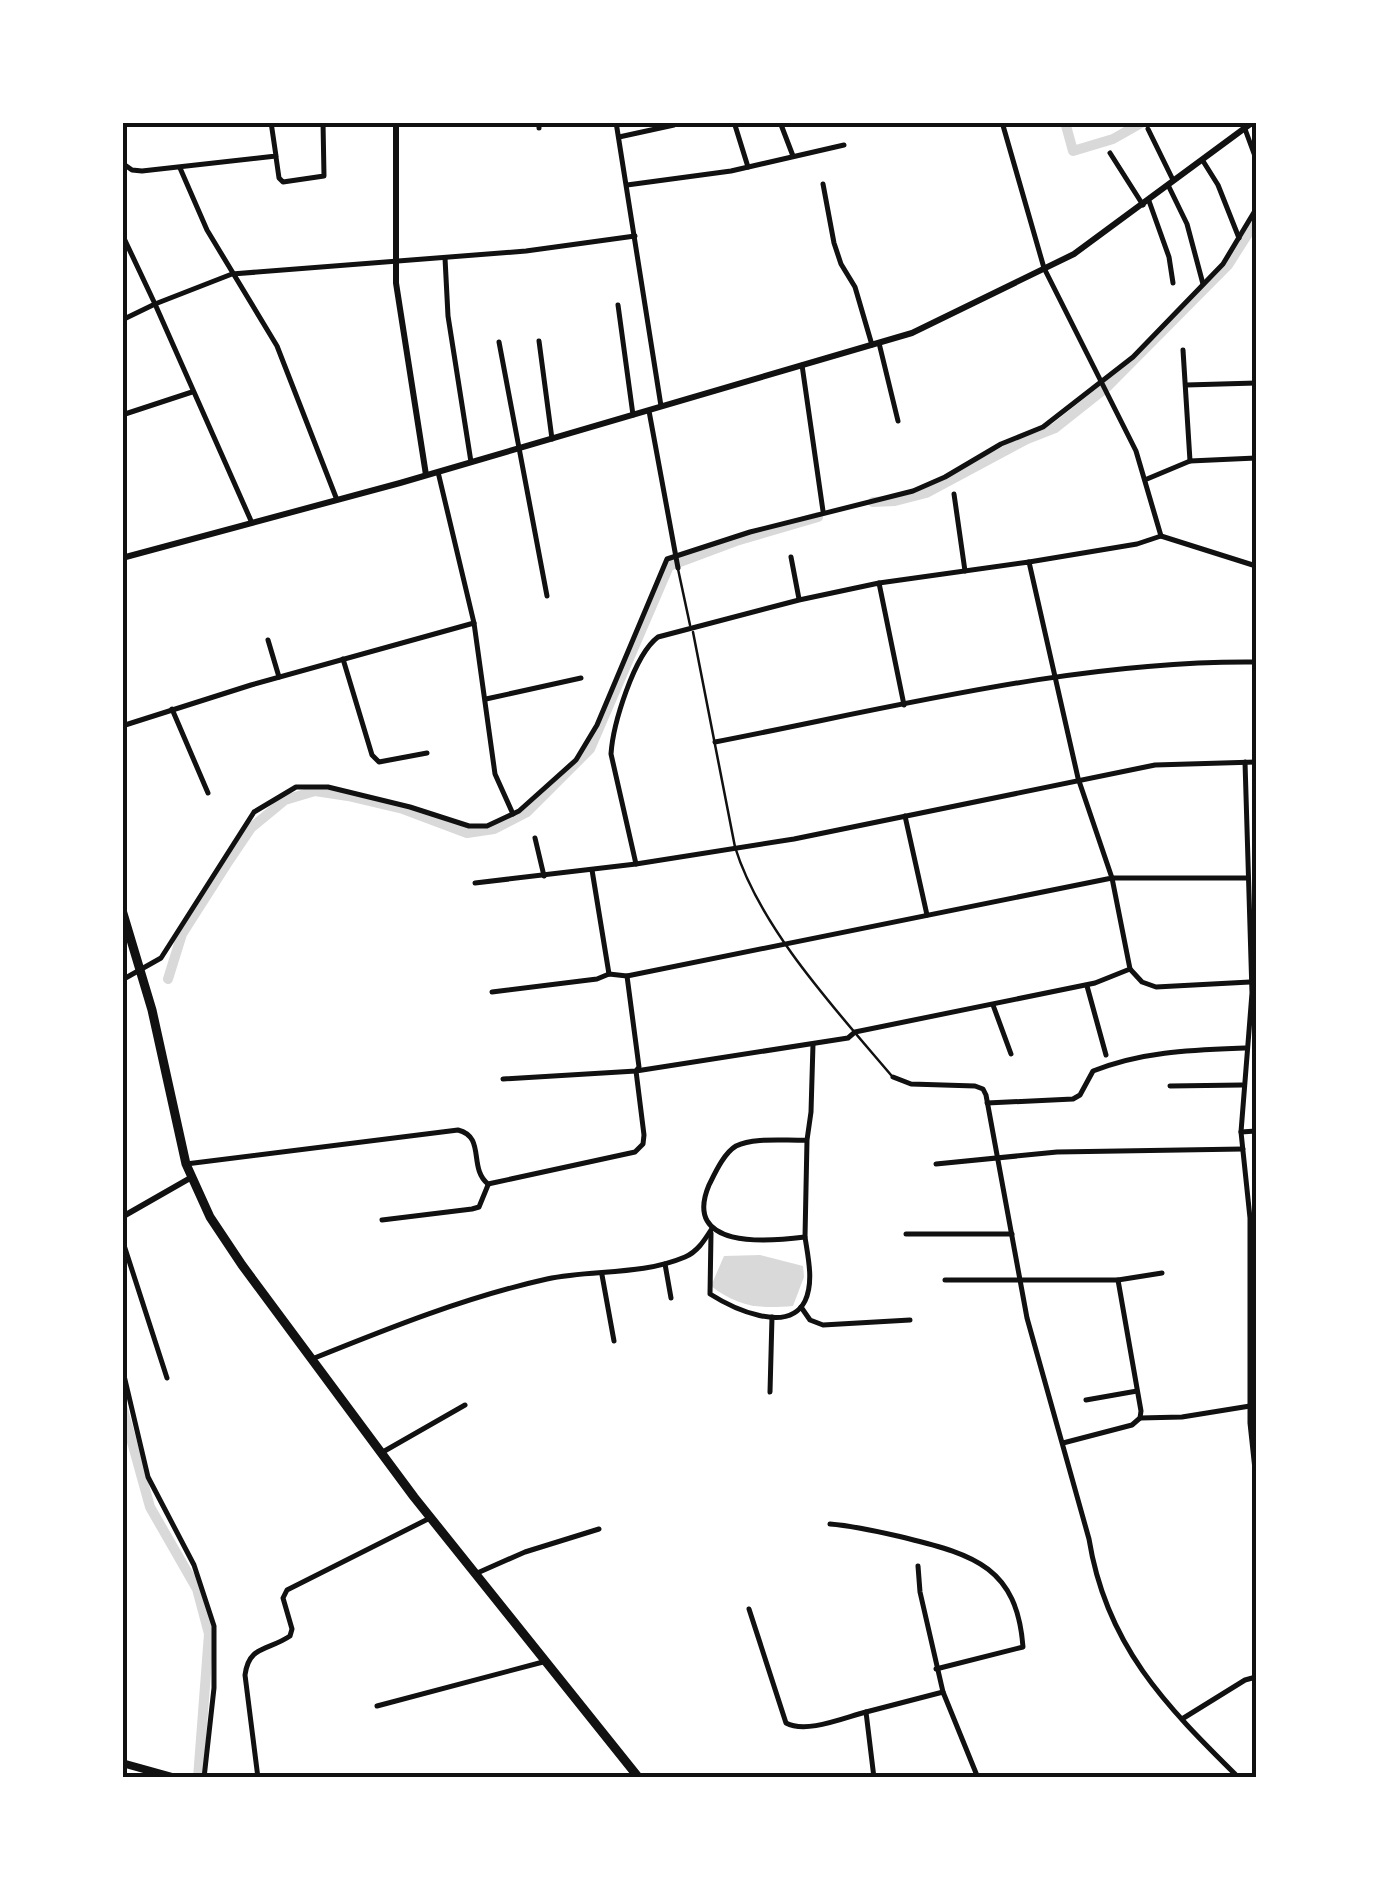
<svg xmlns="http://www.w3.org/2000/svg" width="1379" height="1900" font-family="Mulish,sans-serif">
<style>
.water{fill:#d9d9d9}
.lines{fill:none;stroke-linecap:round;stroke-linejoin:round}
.canal{stroke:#d9d9d9;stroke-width:10}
.service{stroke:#111;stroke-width:2.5}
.minor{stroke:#111;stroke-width:5}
.tertiary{stroke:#111;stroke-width:6}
.secondary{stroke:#111;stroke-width:8}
.primary{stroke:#111;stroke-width:9}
.neatline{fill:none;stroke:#111;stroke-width:4}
</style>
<rect width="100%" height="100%" fill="#fff"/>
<path class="water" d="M760 1255 803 1266 804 1277 793 1306C760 1309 738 1307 711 1286L724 1256Z"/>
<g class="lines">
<g class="canal">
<path d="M1065 122 1073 151 1113 139 1143 122"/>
<path d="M873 502 895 501 926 493 1027 439 1055 428 1108 386 1228 265 1256 221"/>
<path d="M168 979 182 934 226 865 251 828 285 800 315 791 348 796 403 809 467 833 494 829 527 812 590 749 669 566 736 541 818 517"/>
<path d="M122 1406 150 1507 197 1589 209 1634 198 1778"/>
</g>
<g class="service">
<path d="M678 569 690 625"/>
<path d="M693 632 735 847C760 928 836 1010 891 1075"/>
</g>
<g class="minor">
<path d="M616 122 661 406"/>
<path d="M734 122 748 167"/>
<path d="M780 122 793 156"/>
<path d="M1002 122 1044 268 1136 451 1161 536"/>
<path d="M539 128V122"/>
<path d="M1148 129 1173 180"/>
<path d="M1245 129 1256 159"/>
<path d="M619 137 674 125"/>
<path d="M1110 153 1143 205"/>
<path d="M276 157 279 178 283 182 324 176 323 122"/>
<path d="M1203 161 1218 185 1239 238"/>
<path d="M122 163 132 170 142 171 276 156 271 122"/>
<path d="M180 168 207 230 277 346 337 500"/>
<path d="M823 184 834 243 841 264 855 287 872 345"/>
<path d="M627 185 731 171 844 145"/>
<path d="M1169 187 1187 224 1203 284"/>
<path d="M1149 201 1169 257 1173 283"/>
<path d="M122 234 155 304 122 320"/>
<path d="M445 258 448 316 471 462"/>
<path d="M618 305 633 415"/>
<path d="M539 341 552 439"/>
<path d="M499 342 547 596"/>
<path d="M879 343 898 421"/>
<path d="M1183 350 1190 461 1256 458"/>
<path d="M802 365 823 511"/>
<path d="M1186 385 1256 383"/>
<path d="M649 411 678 568"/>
<path d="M122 415 192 392"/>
<path d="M438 472 474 623 495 774 513 814"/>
<path d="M1147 479 1190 461"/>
<path d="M954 494 965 571"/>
<path d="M252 523 155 304 232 274 526 251 635 236"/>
<path d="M791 557 799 599"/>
<path d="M1029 562 1137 544 1161 536 1256 566"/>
<path d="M268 640 279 677"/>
<path d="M343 659 372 755 379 762 427 753"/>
<path d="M486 699 581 678"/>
<path d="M172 709 208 793"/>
<path d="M122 726 251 685 474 623"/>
<path d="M715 742C891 708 1077 660 1256 662"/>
<path d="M1245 762 1252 993 1241 1132 1250 1218V1423L1256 1479"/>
<path d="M905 816 927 915"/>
<path d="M535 838 544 876"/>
<path d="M636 864 611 754C613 724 634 655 658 637L799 600 879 583 904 705"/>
<path d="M592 870 609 974"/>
<path d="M475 883 636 864 794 839 1155 765 1256 762"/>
<path d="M1130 969 1142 982 1156 987 1250 982"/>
<path d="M122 980 161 958 254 812 296 787H328L410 807 469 826H487L519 811 576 760 597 725 667 559 750 532 913 491 945 477 1001 444 1043 427 1133 357 1223 264 1256 209"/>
<path d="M1087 986 1106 1055"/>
<path d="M492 992 597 979 609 974 627 976 1112 878 1078 778 1029 562 879 583"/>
<path d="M993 1005 1011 1054"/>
<path d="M893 1077 911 1084 975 1086 983 1089 986 1095 1027 1318 1089 1539C1106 1645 1165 1705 1239 1778"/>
<path d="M503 1079 636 1071 848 1038 855 1032 1095 983 1130 969 1112 878H1247"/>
<path d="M1170 1086 1242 1085"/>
<path d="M987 1103 1073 1099 1080 1095 1093 1071C1143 1051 1192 1050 1245 1048"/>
<path d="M1241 1132 1256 1131"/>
<path d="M807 1140 805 1237C766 1242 682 1249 709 1185 715 1173 724 1153 736 1146 754 1137 786 1141 807 1140L811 1112 813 1044"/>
<path d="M186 1164 458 1130C486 1137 468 1168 488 1184L635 1152 643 1144 644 1135 636 1071 639 1067 627 976"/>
<path d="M936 1164 1057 1152 1243 1149"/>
<path d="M382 1220 472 1209 479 1207 488 1185"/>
<path d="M711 1233 710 1294C732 1308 788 1335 805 1301 814 1282 808 1257 805 1237"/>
<path d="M906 1234H1012"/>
<path d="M122 1239 167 1378"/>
<path d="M665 1264 671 1298"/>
<path d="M602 1275 614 1341"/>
<path d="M945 1280H1118L1162 1273"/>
<path d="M801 1307 810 1320 823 1325 910 1320"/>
<path d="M312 1359C389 1328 466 1297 547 1279 593 1269 640 1276 685 1257 697 1252 704 1241 711 1230"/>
<path d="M122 1367 148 1477 194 1565 214 1626V1688L204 1778"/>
<path d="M770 1392 772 1317"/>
<path d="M1086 1400 1137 1391"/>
<path d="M1140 1418 1182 1417 1250 1406"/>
<path d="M1063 1443 1132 1425 1140 1418 1141 1411 1118 1280"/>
<path d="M381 1453 465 1405"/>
<path d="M830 1524C856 1526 880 1532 906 1538 975 1555 1017 1568 1023 1647L936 1669"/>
<path d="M918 1566 920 1592 943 1692"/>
<path d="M475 1574 525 1552 599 1529"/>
<path d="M749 1609 786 1723C806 1734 843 1718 866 1712"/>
<path d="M377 1706 543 1662"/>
<path d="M1182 1719 1245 1680 1256 1677"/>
<path d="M258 1778 245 1675C249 1645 268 1651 290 1636L292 1629 283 1598 287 1590 430 1518"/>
<path d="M874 1778 866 1712 943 1692 978 1778"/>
</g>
<g class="tertiary">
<path d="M396 122V283L426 475"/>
<path d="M122 558 400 483 912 333 1074 254 1253 122"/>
<path d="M122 1217 192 1177"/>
</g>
<path class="secondary" d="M122 1763 176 1778"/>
<path class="primary" d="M122 910 152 1010 186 1164 210 1217 242 1265 414 1497 639 1778"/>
</g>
<rect width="1379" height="1900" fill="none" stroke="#ffffff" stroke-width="250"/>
<rect x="125" y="125" width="1129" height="1650" class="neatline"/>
</svg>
